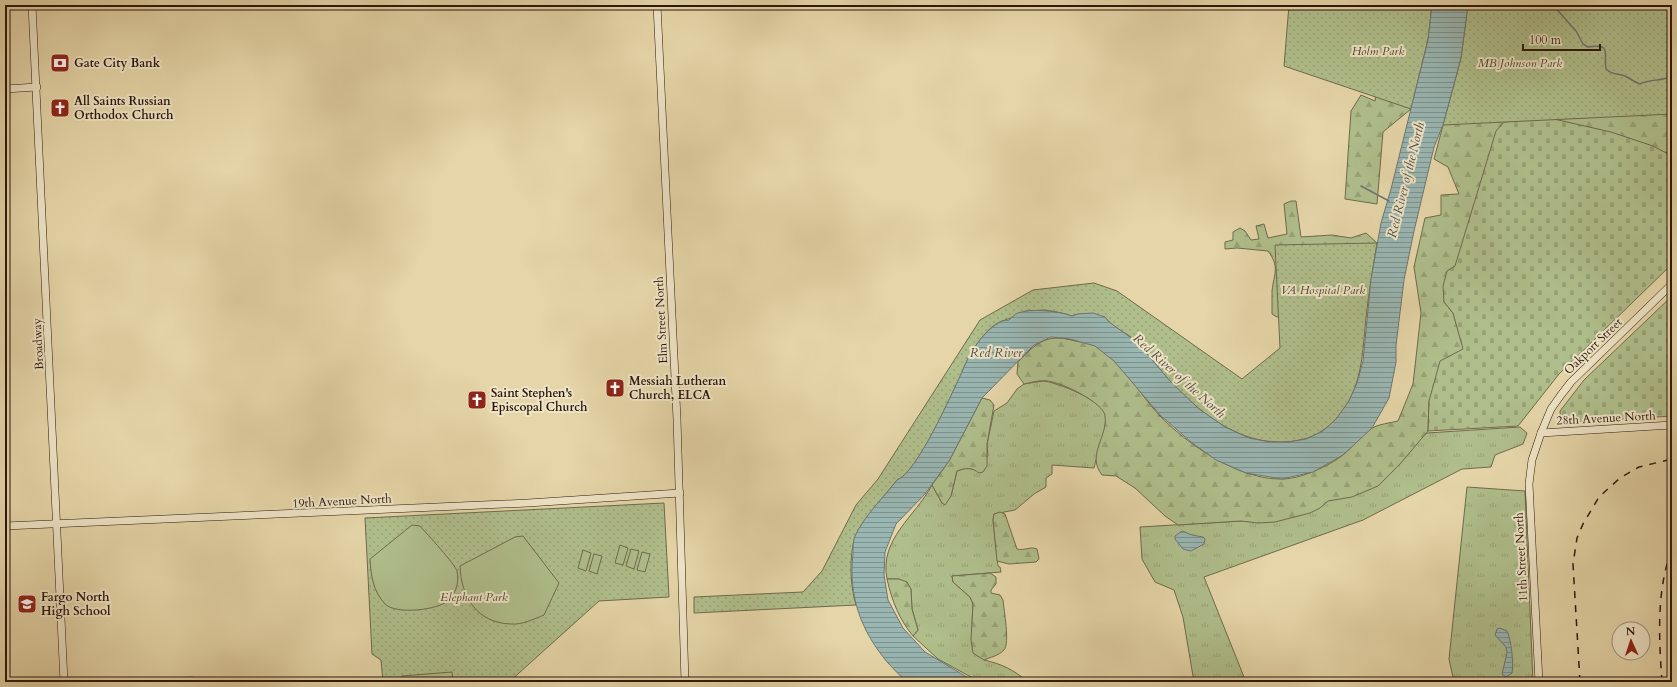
<svg xmlns="http://www.w3.org/2000/svg" width="1677" height="687" font-family="Cardo,serif">
<style>
.grass{fill:url(#grass-tufts);stroke:#6e6a4c}
.forest{fill:url(#forest-firs);stroke:#6e6a4c}
.cemetery{fill:url(#cemetery-stones);stroke:#6e6a4c}
.park{fill:url(#park-dots);stroke:#6e6a4c}
.pitch{fill:#afbe8b;stroke:#6e6a4c}
.water{fill:url(#water-rules);stroke:#6d7670}
.lines{fill:none;stroke-linecap:round;stroke-linejoin:round}
.stream{stroke:#6d7670;stroke-width:1.5}
.secondary-casing{stroke:#2c160c;stroke-width:8}
.secondary{stroke:#eee4c6;stroke-width:7}
.rail{stroke:#2c160c;stroke-width:1.5;stroke-dasharray:7 7;stroke-linecap:butt}
.labels{text-anchor:middle;dominant-baseline:central;stroke-width:4;stroke-linejoin:round;paint-order:stroke}
.park-label{font-size:12px;font-style:italic;fill:#534832;stroke:#eee4c6}
.poi-label{font-size:12px;font-weight:bold;fill:#2c160c;stroke:#eee4c6;text-anchor:start}
.street-label{font-size:12px;fill:#2c160c;stroke:#eee4c6}
.water-label{font-size:13px;font-style:italic;fill:#524e46;stroke:#eee4c6}
</style>
<defs>
<pattern id="grass-tufts" width="24" height="20" patternUnits="userSpaceOnUse"><rect width="24" height="20" fill="#afbe8b"/><path d="M3 7l-1-3M5 7V3M7 7l1-3M15 17l-1-3M17 17v-4M19 17l1-3" fill="none" stroke="#97a377"/></pattern>
<pattern id="forest-firs" width="22" height="20" patternUnits="userSpaceOnUse"><rect width="22" height="20" fill="#afbe8b"/><path d="M5 1l3.5 6h-7zM16 11l3.5 6h-7z" fill="#97a377"/></pattern>
<pattern id="cemetery-stones" width="16" height="16" patternUnits="userSpaceOnUse"><rect width="16" height="16" fill="#afbe8b"/><path d="M2 7V4a2 2 0 0 1 4 0v3zM10 15v-3a2 2 0 0 1 4 0v3z" fill="#97a377"/></pattern>
<pattern id="park-dots" width="8" height="8" patternUnits="userSpaceOnUse"><rect width="8" height="8" fill="#afbe8b"/><path d="M2 2h.1M6 6h.1" fill="none" stroke="#97a377" stroke-width="1.8" stroke-linecap="round"/></pattern>
<pattern id="water-rules" width="6" height="5" patternUnits="userSpaceOnUse"><rect width="6" height="5" fill="#99b6b2"/><path d="M0 2.5h6" fill="none" stroke="#7d938f"/></pattern>
</defs>
<rect width="100%" height="100%" fill="#e5d5a8"/>
<filter id="stains"><feTurbulence type="fractalNoise" baseFrequency=".005" numOctaves="4"/><feColorMatrix values="0 0 0 0 .2 0 0 0 0 .09 0 0 0 0 .02 0 0 0 .5 -.17"/></filter>
<radialGradient id="worn" r=".72"><stop offset=".6" stop-color="#630" stop-opacity="0"/><stop offset="1" stop-color="#630" stop-opacity=".3"/></radialGradient>
<g class="grass">
<path d="M1043 381C1057 382 1104 401 1106 416 1107 429 1097 454 1094 468L1052 465V474L1046 478V487L1034 494 1015 510 994 514 993 520 998 566 1000 567 1001 572 952 576 953 582 970 597 973 604 972 623 984 660C1002 664 1014 670 1028 682H980L938 659 913 636 918 630 912 609 911 589 899 579H887C879 539 915 517 932 485L942 503 951 496 957 471 966 468 975 469 988 456 987 444 994 411 1007 403 1017 389 1024 384Z"/>
<path d="M1520 427 1527 433 1523 444 1495 455 1491 467 1462 469 1363 520 1204 577 1246 682H1194L1183 617 1174 590 1155 582 1142 559 1140 527 1241 521 1322 499 1427 433Z"/>
<path d="M1467 487 1525 491 1533 682H1454L1449 659Z"/>
</g>
<g class="forest">
<path d="M1432 5 1428 40 1411 109 1383 132 1377 204 1345 199 1351 111 1361 95 1375 101 1382 25Z"/>
<path d="M1468 5H1672V156L1666 152 1447 271 1444 302 1453 313 1464 349 1429 401 1428 431 1400 464 1378 486 1352 497 1328 501 1320 508 1310 513 1275 522 1258 523 1241 521 1178 525 1165 516 1135 488 1116 476 1102 475C1086 455 1108 437 1105 416 1104 403 1064 384 1052 382 1043 379 1033 382 1024 384L1017 374 1018 362C1037 342 1047 333 1075 341 1082 342 1090 343 1096 346 1122 362 1138 392 1159 415 1188 445 1239 480 1282 479 1301 479 1329 466 1343 455 1353 447 1361 433 1372 428 1379 424 1390 423 1398 421L1413 384 1421 313 1414 267 1425 218 1441 215V195L1459 194 1448 167 1434 159 1461 58Z"/>
<path d="M1291 201H1296L1301 237 1332 235 1351 238 1366 233 1377 243 1371 279 1277 317 1272 314C1272 306 1272 299 1272 291 1274 273 1280 267 1268 251L1237 248 1225 249V242L1233 240V232L1240 228 1245 231 1251 240 1259 239 1256 226 1264 224 1268 238 1287 234 1284 204Z"/>
<path d="M982 398 990 400 994 405 987 444V466L983 472 979 473C972 467 965 468 957 471L951 496 945 505 942 503 932 485 949 461Z"/>
<path d="M1000 512 1005 514 1017 549C1024 551 1031 546 1037 549L1039 559 1036 562 1009 564 997 561 993 520 994 514Z"/>
<path d="M990 573 996 577V584L991 590V593L1000 595 1003 600C1004 611 1010 643 1004 650 998 656 991 657 984 660L973 653 971 640 973 604 970 597 953 582 952 576Z"/>
<path d="M887 579H899L907 582 911 589 912 609 918 630 913 636C899 619 892 601 887 579Z"/>
</g>
<g class="cemetery">
<path d="M1545 117 1611 132 1653 146 1672 156V264L1559 374 1518 426 1428 431 1429 401 1440 361 1463 349 1453 313 1444 302 1443 286 1447 271 1455 266 1496 131 1504 122Z"/>
<path d="M1672 296V416L1561 423 1560 411 1584 380Z"/>
</g>
<g class="park">
<path d="M1289 5H1432L1428 40 1411 109 1284 66Z"/>
<path d="M1468 5H1672V114L1443 125 1461 58Z"/>
<path d="M1377 243C1373 267 1369 292 1366 317 1363 346 1363 373 1350 399 1340 419 1321 436 1300 440 1248 451 1203 417 1169 380 1158 369 1149 355 1138 343 1129 333 1113 329 1105 317L1078 314 1072 316C1063 313 1053 311 1044 310 1038 310 1034 312 1028 310 1019 315 1011 318 1002 321 985 327 968 356 962 372 952 394 917 473 897 480 887 493 859 524 855 537 849 556 850 586 856 605L694 613V597L803 592 822 571 856 505 878 479 980 320 1033 290 1094 283 1117 291 1242 379 1280 348 1275 245Z"/>
<path d="M664 503 669 597 599 601 509 682H383L381 660 372 654 365 518Z"/>
<path d="M193 677V682H146L147 679Z"/>
</g>
<g class="pitch">
<path d="M412 525 420 526C427 534 455 564 457 571 459 581 457 592 449 600 439 610 396 615 385 604 373 591 371 576 370 559Z"/>
<path d="M523 536 559 583 544 615C534 619 522 625 511 624 477 623 461 597 460 566L515 537Z"/>
<path d="M620 545 628 548 623 565 615 563Z"/>
<path d="M631 549 639 551 634 569 626 566Z"/>
<path d="M583 550 591 553 586 571 578 568Z"/>
<path d="M642 552 650 554 645 572 637 570Z"/>
<path d="M594 554 602 556 597 574 589 571Z"/>
<path d="M452 672 453 682H402V676Z"/>
</g>
<g class="water">
<path d="M1432 5H1468L1461 58 1443 125 1434 147 1414 231 1404 280 1396 345V362L1389 398 1372 428 1343 455 1313 472 1282 479 1246 473 1216 460 1191 442 1160 415 1114 361 1095 346 1070 339 1051 337 1034 345 982 398 949 461 925 494 896 524 885 552 884 575 888 600 903 628 925 652 975 682C964 682 914 684 908 681 900 677 894 669 888 663 861 631 848 596 853 554 853 548 853 541 855 536 864 516 884 497 897 480 917 473 952 393 962 372 969 354 982 332 1000 322 1003 320 1006 321 1009 320 1012 318 1014 314 1018 313 1031 308 1059 311 1072 316L1078 314 1093 313 1105 317 1109 322 1137 342 1170 381 1199 409 1225 427 1249 438 1270 442H1289L1306 439 1323 431 1336 419 1349 401 1357 383 1363 361 1371 279 1381 223 1391 189 1428 40Z"/>
<path d="M1182 531 1192 535 1203 537 1205 539 1204 544 1191 551 1183 549 1175 539V536Z"/>
<path d="M1500 628 1507 631C1511 639 1514 664 1512 673L1506 677 1502 674 1507 653 1506 647 1495 635 1497 629Z"/>
</g>
<g class="lines">
<g class="stream">
<path d="M1553 5 1576 31 1583 44 1588 47C1613 43 1603 54 1606 69 1614 76 1617 73 1625 76 1631 79 1634 82 1640 84 1653 78 1661 82 1672 76"/>
<path d="M1361 186 1389 201"/>
<path d="M651 682 654 680"/>
</g>
<defs>
<g id="secondary">
<path d="M32 5 64 682"/>
<path d="M657 5 677 419 685 682"/>
<path d="M5 89 37 87"/>
<path d="M1541 433 1672 425"/>
<path d="M5 526 528 503 680 493"/>
<path d="M1539 682 1529 484 1532 460 1541 433 1551 409 1561 395 1571 382 1672 284"/>
</g>
</defs>
<use href="#secondary" class="secondary-casing"/>
<use href="#secondary" class="secondary"/>
<g class="rail">
<path d="M1580 682 1573 564 1577 538 1583 524 1599 497 1620 478 1639 467 1672 459"/>
<path d="M1662 682C1659 639 1656 590 1672 549"/>
</g>
</g>
<defs>
<symbol id="bank-square" viewBox="-11 -11 22 22"><rect x="-9" y="-9" width="18" height="18" rx="4" fill="#8f2418" stroke="#eee4c6"/><path d="M-6-4H6V4H-6ZM0-2.3a2.3 2.3 0 1 0 0 4.6a2.3 2.3 0 1 0 0-4.6Z" fill="#fff"/></symbol>
<symbol id="church-square" viewBox="-11 -11 22 22"><rect x="-9" y="-9" width="18" height="18" rx="4" fill="#8f2418" stroke="#eee4c6"/><path d="M-1.2-6h2.4v3.5h3.3v2.4h-3.3V6h-2.4V-.1h-3.3v-2.4h3.3Z" fill="#fff"/></symbol>
<symbol id="school-square" viewBox="-11 -11 22 22"><rect x="-9" y="-9" width="18" height="18" rx="4" fill="#8f2418" stroke="#eee4c6"/><path d="M0-5L7-2L0 1L-7-2ZM-4 1L0 2.5L4 1V4Q0 6-4 4Z" fill="#fff"/></symbol>
</defs>
<g fill-rule="evenodd">
<use href="#bank-square" x="49" y="52" width="22" height="22"/>
<use href="#church-square" x="49" y="97" width="22" height="22"/>
<use href="#church-square" x="604" y="377" width="22" height="22"/>
<use href="#church-square" x="466" y="389" width="22" height="22"/>
<use href="#school-square" x="16" y="593" width="22" height="22"/>
</g>
<g class="labels">
<g class="park-label">
<text x="1378" y="51">Holm Park</text>
<text x="1520" y="63">MB Johnson Park</text>
<text x="1323" y="290">VA Hospital Park</text>
<text x="474" y="597">Elephant Park</text>
</g>
<g class="poi-label">
<text x="74" y="63">Gate City Bank</text>
<text x="74" y="101">All Saints Russian<tspan x="74" dy="14">Orthodox Church</tspan></text>
<text x="629" y="381">Messiah Lutheran<tspan x="629" dy="14">Church, ELCA</tspan></text>
<text x="491" y="393">Saint Stephen's<tspan x="491" dy="14">Episcopal Church</tspan></text>
<text x="41" y="597">Fargo North<tspan x="41" dy="14">High School</tspan></text>
</g>
<g class="street-label">
<text transform="translate(661 320) rotate(-93)">Elm Street North</text>
<text transform="translate(38 344) rotate(-93)">Broadway</text>
<text transform="translate(1593 346) rotate(-44)">Oakport Street</text>
<text transform="translate(1606 418) rotate(-3)">28th Avenue North</text>
<text transform="translate(342 501) rotate(-3)">19th Avenue North</text>
<text transform="translate(1521 557) rotate(-93)">11th Street North</text>
</g>
<g class="water-label">
<text transform="translate(1406 180) rotate(-76)">Red River of the North</text>
<text x="996" y="353">Red River</text>
<text transform="translate(1179 376) rotate(42)">Red River of the North</text>
</g>
</g>
<rect width="1677" height="687" fill="none" stroke="#e5d5a8" stroke-width="20"/>
<rect x="6" y="6" width="1665" height="675" fill="none" stroke="#2c160c" stroke-width="2"/>
<rect x="10" y="10" width="1657" height="667" fill="none" stroke="#2c160c"/>
<g transform="translate(1631 641) rotate(357)"><circle r="19" fill="#eee4c6" stroke="#a0927c"/>
<path d="M0-3L7 15L0 10L-7 15Z" fill="#8f2418"/>
<text y="-6" font-size="11" font-weight="bold" text-anchor="middle" fill="#2c160c">N</text>
</g>
<path d="M1523 44v6h77v-6" fill="none" stroke="#2c160c" stroke-width="2"/>
<text x="1529" y="44" font-size="12" fill="#2c160c" stroke="#eee4c6" stroke-width="3" paint-order="stroke">100 m</text>
<rect width="100%" height="100%" filter="url(#stains)"/>
<rect width="100%" height="100%" fill="url(#worn)"/>
</svg>
